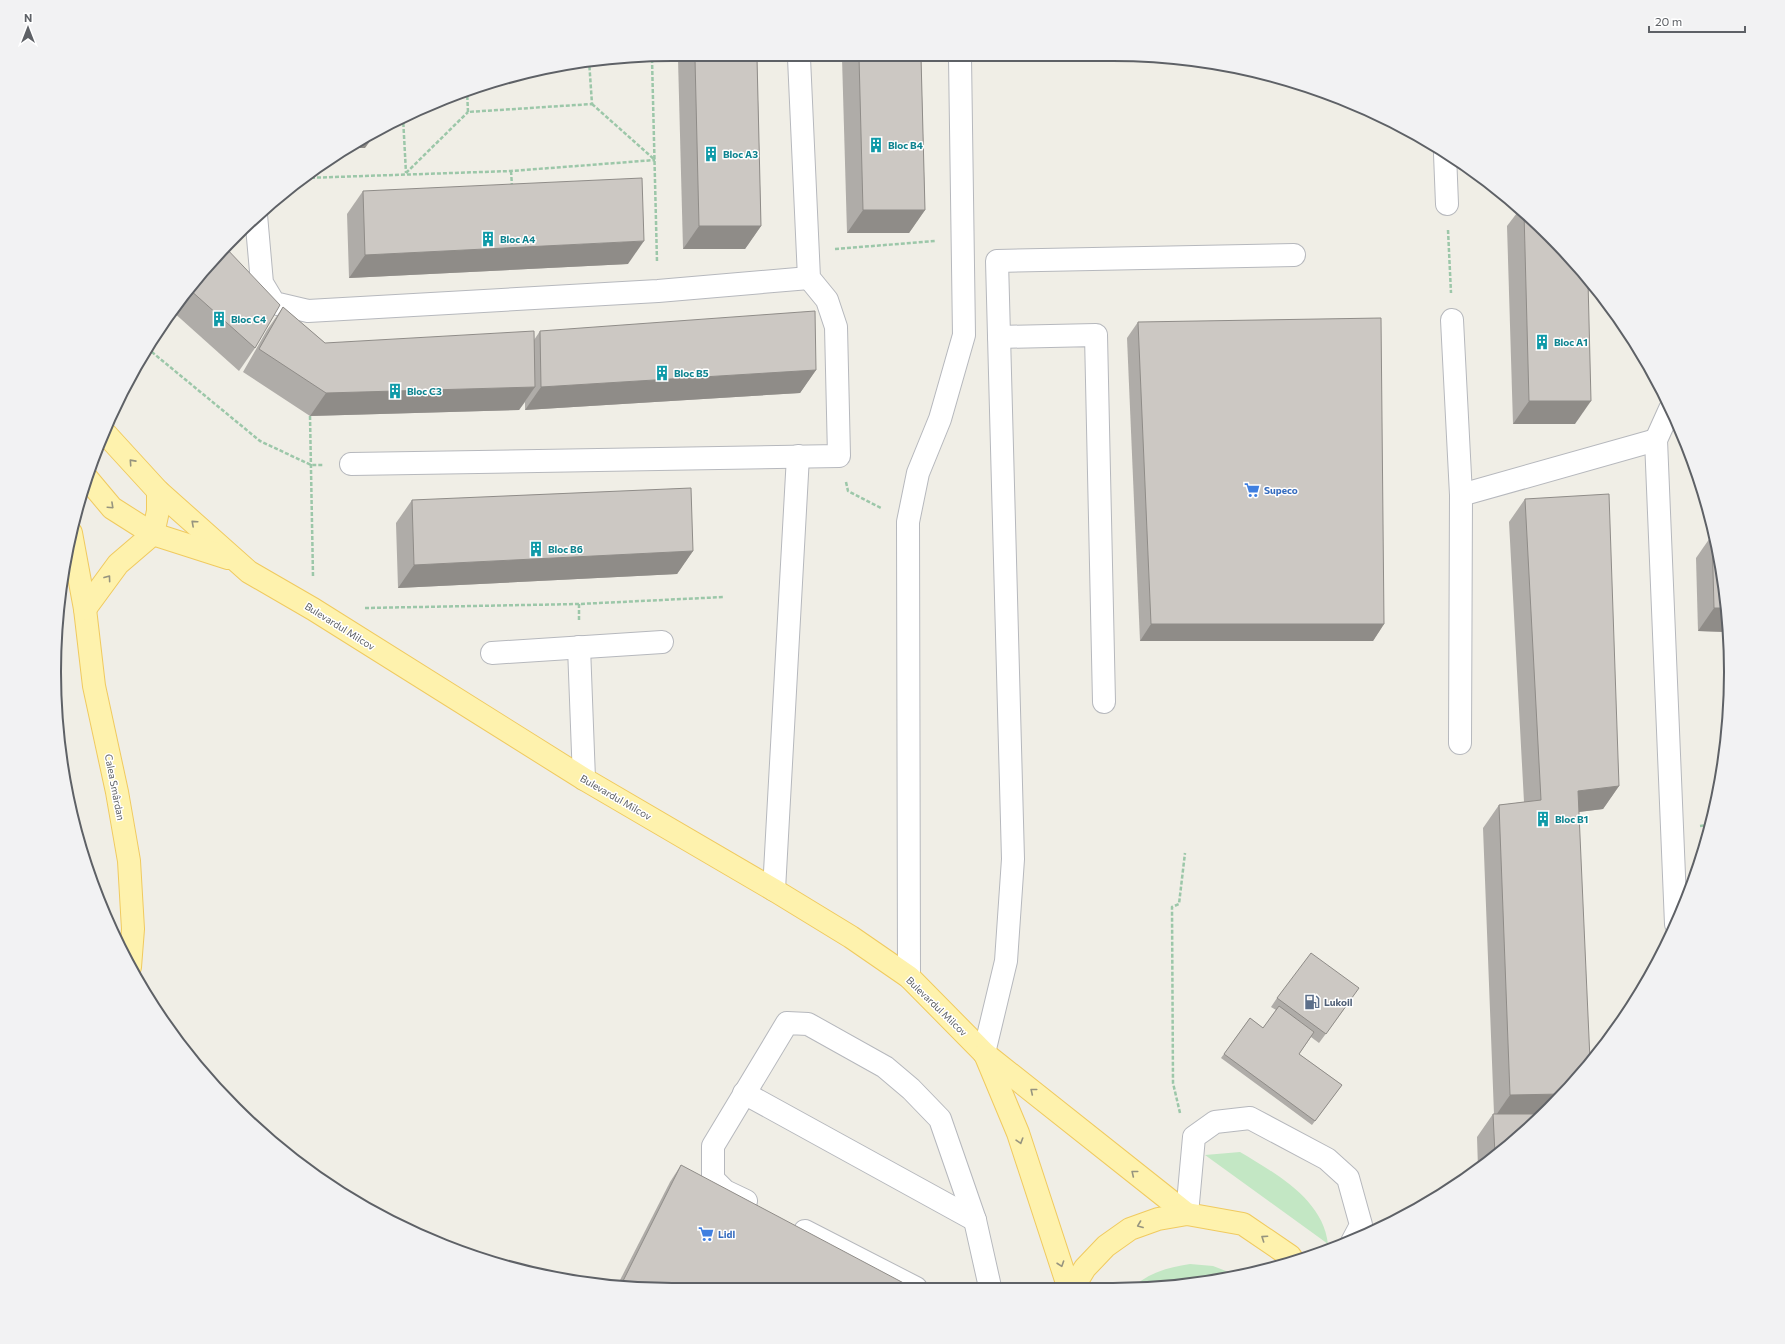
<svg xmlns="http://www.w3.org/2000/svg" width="1785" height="1344" font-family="Commissioner,sans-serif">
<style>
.green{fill:#c3e7c4}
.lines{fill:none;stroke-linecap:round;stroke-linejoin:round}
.minor-casing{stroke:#b6b8bd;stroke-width:24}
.major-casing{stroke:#f0ca5f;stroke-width:24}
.path{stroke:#9cc7a9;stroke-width:2.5;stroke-dasharray:4 2;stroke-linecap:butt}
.minor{stroke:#fff;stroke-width:22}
.major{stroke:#fef2ad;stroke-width:22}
.wall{fill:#afaca8}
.shaded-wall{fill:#8f8c88}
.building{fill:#ccc8c3;stroke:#8f8c88}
.oneway{stroke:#96947f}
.labels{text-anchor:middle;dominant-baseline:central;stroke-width:3;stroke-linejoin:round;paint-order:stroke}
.culture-label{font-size:10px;font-weight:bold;fill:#0d838f;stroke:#fff;text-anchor:start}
.shop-label{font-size:10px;font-weight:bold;fill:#366cbe;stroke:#fff;text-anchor:start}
.street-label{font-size:10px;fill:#5e6166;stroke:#fff}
.service-label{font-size:10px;font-weight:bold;fill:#4e5e75;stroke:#fff;text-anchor:start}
.rim{fill:none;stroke:#5e6166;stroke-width:2}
</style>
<rect width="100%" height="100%" fill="#f0eee6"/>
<g class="green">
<path d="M1240 1152C1275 1173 1323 1199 1328 1244L1205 1155Z"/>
<path d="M1190 1264 1213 1266 1239 1276 1193 1285H1135C1152 1272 1169 1267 1190 1264Z"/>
</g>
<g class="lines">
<defs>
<g id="minor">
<path d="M1445 154 1447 204"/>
<path d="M256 215 262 283 274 303 308 311 658 291 809 278"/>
<path d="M1452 320 1461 495 1460 743"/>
<path d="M999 337 1096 335 1104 702"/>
<path d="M1670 409 1656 440 1676 924"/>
<path d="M351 464 839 456 836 327 827 300 809 278 799 58"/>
<path d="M1461 495 1656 440"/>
<path d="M579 647 584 779"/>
<path d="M492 653 662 642"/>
<path d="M774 890 798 456"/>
<path d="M909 977 908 522 918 473 940 419 964 335 960 57"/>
<path d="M984 1053 1006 961 1013 859 997 261 1294 255"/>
<path d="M744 1093 975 1220"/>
<path d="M746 1201 725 1191 713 1179V1146L787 1023 808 1024 885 1067 911 1089 940 1119 975 1220 990 1287"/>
<path d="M1187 1214 1194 1137 1215 1122 1250 1118 1327 1159 1348 1178 1361 1225 1352 1242"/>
<path d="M805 1231 916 1288"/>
</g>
<g id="major">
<path d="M104 432 158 491 249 572 313 609 584 779 774 890 851 937 909 977 984 1053 1187 1214"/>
<path d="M86 477 112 508 153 534 228 558"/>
<path d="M71 533 85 609 94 686 117 792 129 861 133 929 130 967"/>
<path d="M85 609 118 564 153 534 158 511V491"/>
<path d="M985 1054 1018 1133 1068 1286"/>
<path d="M1074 1286 1085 1268 1106 1246 1130 1229 1158 1219 1187 1214 1243 1224 1290 1256 1294 1262"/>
</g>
</defs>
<use href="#minor" class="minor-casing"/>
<use href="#major" class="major-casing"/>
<g class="path">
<path d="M652 59 657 262"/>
<path d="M467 90 468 112 592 104 589 60"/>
<path d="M592 104 655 160"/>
<path d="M403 117 406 173"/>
<path d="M511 171 512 186"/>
<path d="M406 173 468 112"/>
<path d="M305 178 511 171 655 160"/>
<path d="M1448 230 1451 293"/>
<path d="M835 249 935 241"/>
<path d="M147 348 260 441 311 465H324"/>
<path d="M310 416 313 576"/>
<path d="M846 482 848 491 881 508"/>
<path d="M579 604V620"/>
<path d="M365 608 579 604 724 597"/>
<path d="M1700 826 1709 825"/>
<path d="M1180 1113 1173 1083 1172 907 1179 904 1185 853"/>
</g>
<use href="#minor" class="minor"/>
<use href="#major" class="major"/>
</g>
<g class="wall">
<path d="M921 57 925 210 909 233H847L842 58Z"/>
<path d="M757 58 761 226 745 249H683L678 59Z"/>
<path d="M363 191 628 264 349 278 347 214Z"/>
<path d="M1520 209 1550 235 1575 424H1513L1507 226Z"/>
<path d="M208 264 255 348 239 371 172 311Z"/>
<path d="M283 307 325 343 534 340 540 331 816 370 800 393 525 410V402L519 410 310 416 243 372 267 330Z"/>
<path d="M1138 322 1384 624 1373 641H1140L1127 338Z"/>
<path d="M1525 499 1619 786 1603 809 1579 812 1550 1109 1478 1168 1477 1137 1493 1114H1494L1483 828 1499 805 1524 802 1509 522Z"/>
<path d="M412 500 693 551 677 574 398 588 396 523Z"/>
<path d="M1712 535 1719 551 1727 632 1698 631 1696 558Z"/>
<path d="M1353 997 1319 1043 1311 1037 1299 1054 1342 1085 1312 1125 1221 1058 1250 1018 1263 1028 1276 1010 1271 1007 1277 998Z"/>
<path d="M681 1165 672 1290 617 1286 670 1182Z"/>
</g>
<g class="shaded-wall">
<path d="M379 129 365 148H347L363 137Z"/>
<path d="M863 210H925L909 233H847Z"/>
<path d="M699 226H761L745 249H683Z"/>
<path d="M644 241 628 264 349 278 365 255Z"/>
<path d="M816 370 800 393 525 410 541 387Z"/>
<path d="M535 387 519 410 310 416 326 393Z"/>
<path d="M1529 401H1591L1575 424H1513Z"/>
<path d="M693 551 677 574 398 588 414 565Z"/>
<path d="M1714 608H1725L1727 632 1698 631Z"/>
<path d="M1151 624H1384L1373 641H1140Z"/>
<path d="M1619 786 1603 809 1562 814 1578 791Z"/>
<path d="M1562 1094 1550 1109 1540 1117 1494 1118 1510 1095Z"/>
</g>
<g class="building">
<path d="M859 57H921L925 210H863Z"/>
<path d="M757 58 761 226H699L695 59Z"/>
<path d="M642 178 644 241 365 255 363 191Z"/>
<path d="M1524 212 1550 235 1588 281 1591 401H1529Z"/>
<path d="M225 247 280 305 255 348 189 289 208 264Z"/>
<path d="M283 307 325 343 534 331 535 387 326 393 259 349Z"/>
<path d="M815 311 816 370 541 387 540 331Z"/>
<path d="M1381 318 1384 624H1151L1138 322Z"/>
<path d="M691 488 693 551 414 565 412 500Z"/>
<path d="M1609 494 1619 786 1578 791 1590 1060 1562 1094 1510 1095 1499 805 1541 800 1525 499Z"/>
<path d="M1712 535H1714L1719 551 1725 608H1714Z"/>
<path d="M1311 953 1359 988 1326 1034 1277 998Z"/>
<path d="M1279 1006 1314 1032 1299 1054 1342 1085 1315 1121 1224 1054 1250 1018 1263 1028Z"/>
<path d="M1493 1114H1544L1495 1154Z"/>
<path d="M681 1165 913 1288 672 1290 620 1287Z"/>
</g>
<defs><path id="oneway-chevron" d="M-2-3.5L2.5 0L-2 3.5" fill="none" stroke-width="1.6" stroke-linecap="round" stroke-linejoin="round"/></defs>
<g class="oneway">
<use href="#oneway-chevron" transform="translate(132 462) rotate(-132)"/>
<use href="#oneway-chevron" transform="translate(111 506) rotate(43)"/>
<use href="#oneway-chevron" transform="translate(194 523) rotate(-138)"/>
<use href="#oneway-chevron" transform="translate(108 578) rotate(-54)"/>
<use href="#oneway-chevron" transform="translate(1033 1091) rotate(-141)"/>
<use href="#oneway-chevron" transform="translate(1020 1141) rotate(73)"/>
<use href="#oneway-chevron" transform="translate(1134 1173) rotate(-141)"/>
<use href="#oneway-chevron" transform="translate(1140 1225) rotate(159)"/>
<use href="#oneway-chevron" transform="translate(1264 1238) rotate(-146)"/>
<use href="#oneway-chevron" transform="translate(1061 1264) rotate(71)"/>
</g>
<defs>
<symbol id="building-bare" viewBox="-9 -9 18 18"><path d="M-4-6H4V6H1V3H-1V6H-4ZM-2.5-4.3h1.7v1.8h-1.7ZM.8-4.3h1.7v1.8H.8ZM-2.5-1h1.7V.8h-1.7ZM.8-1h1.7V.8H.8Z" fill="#0f9aa8" stroke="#fff" stroke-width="2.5" paint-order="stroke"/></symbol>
<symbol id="supermarket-bare" viewBox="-9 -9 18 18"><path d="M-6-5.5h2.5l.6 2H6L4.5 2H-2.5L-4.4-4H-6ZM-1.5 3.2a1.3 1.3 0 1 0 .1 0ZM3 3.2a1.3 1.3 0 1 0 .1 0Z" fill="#3f7fe0" stroke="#fff" stroke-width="2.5" paint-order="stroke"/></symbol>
<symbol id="fuel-bare" viewBox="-9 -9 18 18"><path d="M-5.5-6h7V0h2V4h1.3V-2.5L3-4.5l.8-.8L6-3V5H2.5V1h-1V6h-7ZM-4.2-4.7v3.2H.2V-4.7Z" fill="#5c6f8a" stroke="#fff" stroke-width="2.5" paint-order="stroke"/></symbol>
</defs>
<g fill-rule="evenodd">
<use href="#building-bare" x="865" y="134" width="22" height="22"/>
<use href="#building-bare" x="700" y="143" width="22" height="22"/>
<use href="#building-bare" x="477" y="228" width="22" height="22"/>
<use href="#building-bare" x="208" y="308" width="22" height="22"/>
<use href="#building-bare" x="1531" y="331" width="22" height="22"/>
<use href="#building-bare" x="651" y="362" width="22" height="22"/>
<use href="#building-bare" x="384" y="380" width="22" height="22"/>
<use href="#supermarket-bare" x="1241" y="479" width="22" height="22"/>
<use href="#building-bare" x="525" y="538" width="22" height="22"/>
<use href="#building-bare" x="1532" y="808" width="22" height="22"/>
<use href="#fuel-bare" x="1301" y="991" width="22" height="22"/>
<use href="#supermarket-bare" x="695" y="1223" width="22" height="22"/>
</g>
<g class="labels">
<g class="culture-label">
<text x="888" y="145">Bloc B4</text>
<text x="723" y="154">Bloc A3</text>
<text x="500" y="239">Bloc A4</text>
<text x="231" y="319">Bloc C4</text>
<text x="1554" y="342">Bloc A1</text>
<text x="674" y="373">Bloc B5</text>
<text x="407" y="391">Bloc C3</text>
<text x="548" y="549">Bloc B6</text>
<text x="1555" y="819">Bloc B1</text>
</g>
<g class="shop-label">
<text x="1264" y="490">Supeco</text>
<text x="718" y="1234">Lidl</text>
</g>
<g class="street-label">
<text transform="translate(340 626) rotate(32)">Bulevardul Milcov</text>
<text transform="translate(115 787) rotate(79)">Calea Smârdan</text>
<text transform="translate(616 797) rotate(30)">Bulevardul Milcov</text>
<text transform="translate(937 1006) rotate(44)">Bulevardul Milcov</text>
</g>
<g class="service-label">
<text x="1324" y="1002">Lukoil</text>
</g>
</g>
<path d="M0 0H1785V1344H0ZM672 61H1113A611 611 0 0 1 1724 672V672A611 611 0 0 1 1113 1283H672A611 611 0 0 1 61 672V672A611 611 0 0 1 672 61Z" fill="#f2f2f3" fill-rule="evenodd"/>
<path class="rim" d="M672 61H1113A611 611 0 0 1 1724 672V672A611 611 0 0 1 1113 1283H672A611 611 0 0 1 61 672V672A611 611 0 0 1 672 61Z"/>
<g transform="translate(28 28)" stroke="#ffffff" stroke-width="3" paint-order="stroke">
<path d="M0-3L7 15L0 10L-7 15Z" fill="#5e6166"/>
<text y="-6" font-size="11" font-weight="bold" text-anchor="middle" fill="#5e6166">N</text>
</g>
<path d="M1649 26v6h96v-6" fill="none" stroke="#5e6166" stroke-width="2"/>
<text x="1655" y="26" font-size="12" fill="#5e6166" stroke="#ffffff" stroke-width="3" paint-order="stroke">20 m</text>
</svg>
